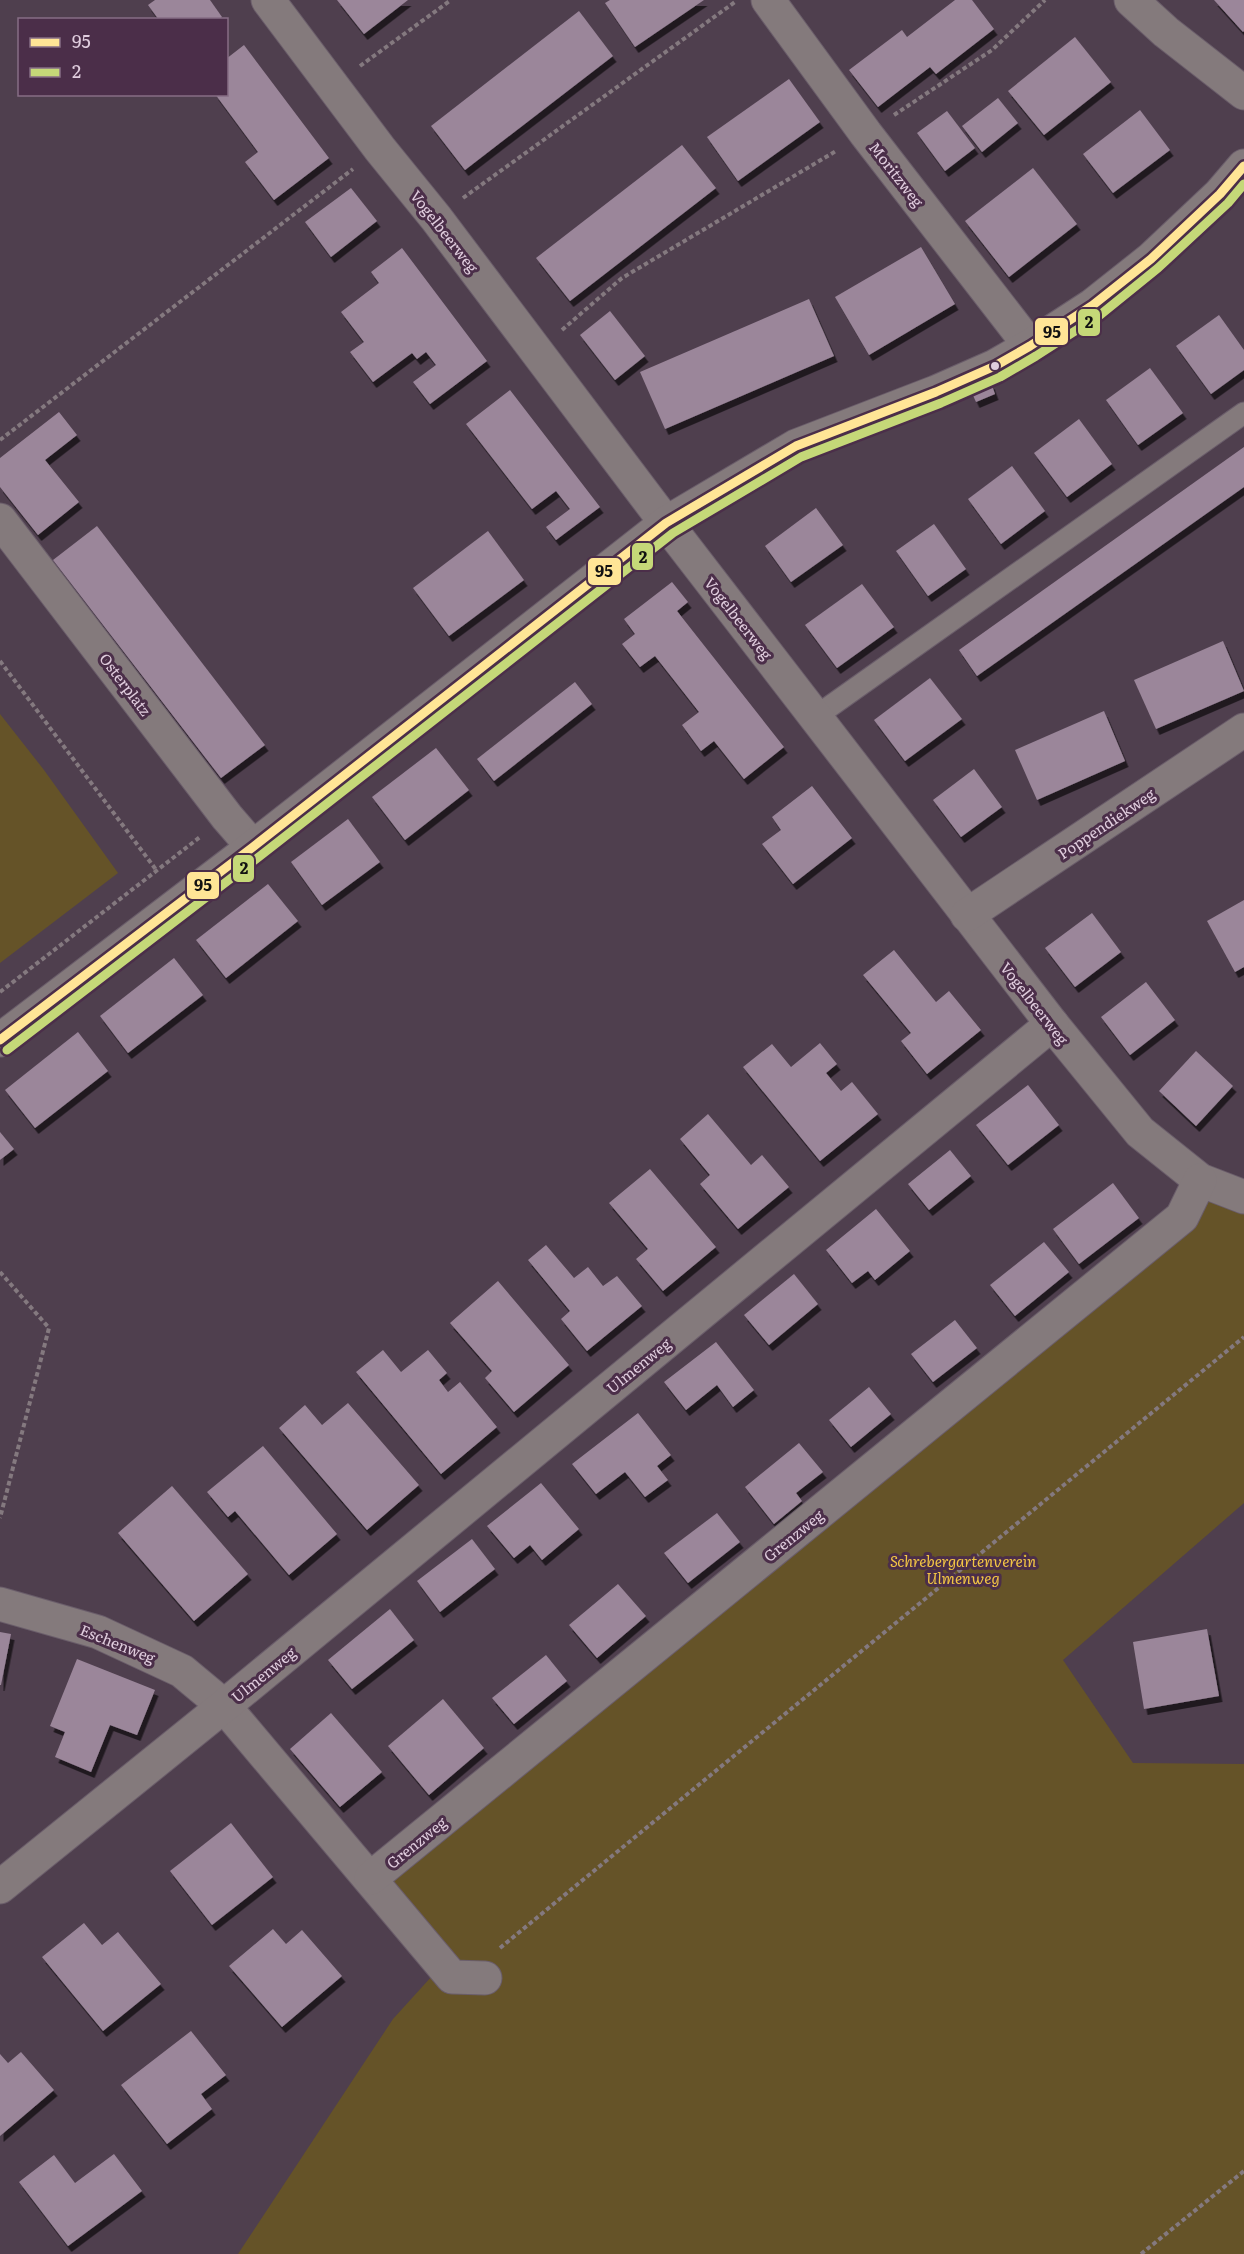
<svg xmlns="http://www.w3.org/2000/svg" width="1244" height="2254" font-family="Literata,serif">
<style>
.green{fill:#655328}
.building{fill:#9b869a;filter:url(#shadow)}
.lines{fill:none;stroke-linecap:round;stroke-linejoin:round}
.service-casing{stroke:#6a5d6a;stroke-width:23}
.minor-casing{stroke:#6a5d6a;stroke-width:35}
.path{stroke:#84797f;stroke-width:4;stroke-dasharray:4.5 3;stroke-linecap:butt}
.service{stroke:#847a7c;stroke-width:21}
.minor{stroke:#847a7c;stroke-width:33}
.bus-1-casing{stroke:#4b2e49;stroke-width:14}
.bus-2-casing{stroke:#4b2e49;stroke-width:14}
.bus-1{stroke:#ffe596;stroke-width:9}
.bus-2{stroke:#c5d878;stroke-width:9}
.bus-dot{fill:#e0cdde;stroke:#4b2e49;stroke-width:2}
.labels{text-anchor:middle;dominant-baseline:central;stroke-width:6;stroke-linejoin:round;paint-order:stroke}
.street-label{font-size:15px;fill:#e0cdde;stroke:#4b2e49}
.park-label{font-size:15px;font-style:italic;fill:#f3c644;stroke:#4b2e49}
.line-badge{stroke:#4b2e49;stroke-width:2}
.pale-badge-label{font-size:16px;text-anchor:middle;font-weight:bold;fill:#111}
</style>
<defs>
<filter id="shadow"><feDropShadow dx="3.5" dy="6" stdDeviation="0" flood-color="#0009"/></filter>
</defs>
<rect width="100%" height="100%" fill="#4f3f4e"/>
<g class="green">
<path d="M0 714 44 770 118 873 0 963Z"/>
<path d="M1200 1180 1244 1197V1503L1063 1660 1133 1763 1244 1764V2254H238L393 2019 442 1965 371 1878Z"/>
</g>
<g class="building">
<path d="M155 0H210L222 17 218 20H159L148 5Z"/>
<path d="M337 0H408L364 34Z"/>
<path d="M610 0H704L635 47 605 3Z"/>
<path d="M955 0H972L994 29 936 74 930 67 878 107 849 70 902 30 907 37Z"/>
<path d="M1214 0H1244V31L1243 32Z"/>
<path d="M579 11 613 56 465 170 431 126Z"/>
<path d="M1075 37 1111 82 1044 135 1008 91Z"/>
<path d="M244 45 329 158 274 200 245 162 258 152 215 94H226V59Z"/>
<path d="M789 79 820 122 738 181 707 137Z"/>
<path d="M998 98 1018 123 982 152 962 126Z"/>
<path d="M1140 110 1170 150 1113 193 1083 154Z"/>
<path d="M947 111 975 148 945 171 917 133Z"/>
<path d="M682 145 716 188 570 301 536 258Z"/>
<path d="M1033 168 1077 224 1009 277 965 221Z"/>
<path d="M351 188 377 221 331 257 305 222Z"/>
<path d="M921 247 955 304 869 355 835 297Z"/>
<path d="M402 248 487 361 430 404 413 382 436 365 426 352 417 359 412 353 373 382 350 352 364 342 341 312 379 283 371 272Z"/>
<path d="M809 299 834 356 665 429 640 372Z"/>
<path d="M610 311 645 356 615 380 580 335Z"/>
<path d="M1219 315 1244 350V370L1211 394 1176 346Z"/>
<path d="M1150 368 1183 413 1138 445 1106 400Z"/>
<path d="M991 383 995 394 976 402 971 391Z"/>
<path d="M510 390 600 507 556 540 546 527 570 509 556 491 532 509 466 424Z"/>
<path d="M59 412 77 435 45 460 79 502 38 535 0 487V458Z"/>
<path d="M1079 419 1112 464 1067 497 1034 453Z"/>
<path d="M1244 447V487L977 676 959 650Z"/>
<path d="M1012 466 1045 511 1001 544 968 499Z"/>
<path d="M816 508 843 545 791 582 765 546Z"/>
<path d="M934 524 966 569 928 596 896 551Z"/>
<path d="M97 526 265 745 221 778 53 560Z"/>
<path d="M488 531 524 580 449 636 413 588Z"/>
<path d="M672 582 688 602 677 611 784 747 744 779 714 741 701 751 682 725 699 712 655 656 640 667 622 644 635 634 624 619Z"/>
<path d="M862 584 894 627 837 668 805 625Z"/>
<path d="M1223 641 1244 691 1156 729 1134 680Z"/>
<path d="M930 678 962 719 905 761 874 720Z"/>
<path d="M575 682 592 704 494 781 477 759Z"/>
<path d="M1104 711 1125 761 1037 800 1015 750Z"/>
<path d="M436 748 469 790 405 840 372 797Z"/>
<path d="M974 769 1002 807 961 837 933 800Z"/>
<path d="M812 786 852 838 793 884 762 844 781 830 772 817Z"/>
<path d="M348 819 380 862 322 905 291 862Z"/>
<path d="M268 884 298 921 226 978 196 940Z"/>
<path d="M1244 900V967L1235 972 1207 921Z"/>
<path d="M1092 913 1121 952 1075 987 1045 948Z"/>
<path d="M894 950 936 1002 949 991 981 1030 927 1074 901 1041 911 1033 863 975Z"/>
<path d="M174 958 203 995 128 1053 100 1016Z"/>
<path d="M1146 982 1175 1020 1130 1055 1101 1017Z"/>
<path d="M78 1032 108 1071 35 1128 5 1090Z"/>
<path d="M820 1043 837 1064 826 1073 841 1091 852 1082 878 1114 820 1161 743 1067 772 1044 791 1067Z"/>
<path d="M1196 1051 1233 1086 1196 1126 1159 1091Z"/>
<path d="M1028 1085 1059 1125 1008 1165 976 1125Z"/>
<path d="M708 1114 751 1165 762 1155 789 1187 738 1229 700 1184 710 1175 680 1139Z"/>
<path d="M0 1132 14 1149 0 1160Z"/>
<path d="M950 1150 971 1176 929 1210 908 1184Z"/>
<path d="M650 1169 716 1247 663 1291 636 1259 648 1249 609 1203Z"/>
<path d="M1113 1183 1139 1218 1079 1264 1053 1229Z"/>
<path d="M876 1209 910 1251 875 1280 868 1271 852 1283 826 1250Z"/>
<path d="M1044 1242 1069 1272 1015 1316 990 1285Z"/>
<path d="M546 1245 574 1278 588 1267 603 1286 617 1276 642 1306 587 1351 561 1319 570 1311 528 1260Z"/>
<path d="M794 1274 818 1304 769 1345 744 1315Z"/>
<path d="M498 1281 569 1365 514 1412 485 1378 492 1371 450 1323Z"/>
<path d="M955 1320 977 1348 933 1382 911 1354Z"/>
<path d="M716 1342 754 1390 733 1407 717 1385 686 1410 664 1382Z"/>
<path d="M383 1350 401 1372 428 1350 447 1373 439 1380 448 1392 460 1382 497 1427 441 1474 356 1372Z"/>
<path d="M869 1387 891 1414 851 1447 829 1420Z"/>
<path d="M348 1403 419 1485 367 1530 279 1428 305 1405 322 1425Z"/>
<path d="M638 1413 671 1455 657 1466 668 1480 645 1497 625 1472 596 1494 572 1464Z"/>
<path d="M799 1443 823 1472 796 1493 802 1501 774 1524 745 1487Z"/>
<path d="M263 1446 337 1534 289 1575 235 1511 228 1517 207 1492Z"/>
<path d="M541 1483 579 1529 542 1560 530 1545 514 1558 487 1526Z"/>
<path d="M172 1486 248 1574 194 1621 118 1533Z"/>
<path d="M717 1513 740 1542 688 1583 664 1553Z"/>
<path d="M472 1539 495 1569 440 1612 417 1581Z"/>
<path d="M618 1584 646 1616 597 1658 569 1625Z"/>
<path d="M390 1609 414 1640 352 1689 328 1660Z"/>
<path d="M1207 1629 1219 1696 1144 1709 1133 1642Z"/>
<path d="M0 1632 11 1634 1 1685H0Z"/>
<path d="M546 1655 567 1681 514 1724 492 1698Z"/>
<path d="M77 1659 155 1690 137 1735 110 1725 91 1772 55 1757 65 1732 50 1726Z"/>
<path d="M443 1699 484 1748 429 1795 388 1746Z"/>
<path d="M331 1713 382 1772 340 1807 290 1749Z"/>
<path d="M231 1823 273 1877 212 1925 170 1871Z"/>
<path d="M84 1923 102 1945 118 1932 161 1984 103 2031 42 1957Z"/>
<path d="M273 1929 286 1944 302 1930 342 1976 282 2027 229 1966Z"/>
<path d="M191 2031 226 2075 201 2094 212 2109 167 2144 121 2085Z"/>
<path d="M21 2052 54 2090 0 2136V2054L8 2063Z"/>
<path d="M114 2154 142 2191 68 2246 19 2182 54 2155 75 2183Z"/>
</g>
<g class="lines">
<defs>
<path id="service" d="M815 717 1244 413"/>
<g id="minor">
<path d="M268 0 380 149 436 218 666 523 1052 1024 1140 1132 1200 1180 1244 1197"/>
<path d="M768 0 866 134 1030 346"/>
<path d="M1131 0 1166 32 1244 93"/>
<path d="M0 520 227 817 253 847"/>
<path d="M967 915 1244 730"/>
<path d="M0 1040 253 847 666 523 796 446 936 392 995 366 1030 346 1093 305 1151 259 1220 194 1244 166"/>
<path d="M0 1604 98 1632 182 1671 224 1706 452 1977 485 1978"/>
<path d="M371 1878 1182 1217 1200 1180"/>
<path d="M0 1887 224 1706 1052 1024"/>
</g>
</defs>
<use href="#service" class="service-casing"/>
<use href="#minor" class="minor-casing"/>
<g class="path">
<path d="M360 66 451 0"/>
<path d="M894 115 992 50 1045 0"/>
<path d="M463 198 735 2"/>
<path d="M562 330 622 278 836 151"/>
<path d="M0 440 353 169"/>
<path d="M0 661 157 871"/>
<path d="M0 992 200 837"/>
<path d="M0 1272 49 1328 0 1518"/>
<path d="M500 1948 1244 1337"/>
<path d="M1141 2254 1244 2171"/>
</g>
<use href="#service" class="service"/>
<use href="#minor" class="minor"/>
<defs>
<path id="bus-1" d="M0 1040 253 847 666 523 796 446 936 392 995 366 1030 346 1093 305 1151 259 1220 194 1244 166"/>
<path id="bus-2" d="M7 1050 260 856 673 533 801 457 941 403 1000 377 1036 356 1100 315 1158 268 1228 203 1244 184"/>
</defs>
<use href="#bus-1" class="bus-1-casing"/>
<use href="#bus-2" class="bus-2-casing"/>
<use href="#bus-1" class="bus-1"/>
<use href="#bus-2" class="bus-2"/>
</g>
<circle class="bus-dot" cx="995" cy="366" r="5"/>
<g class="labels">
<g class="street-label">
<text transform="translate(897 174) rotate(52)">Moritzweg</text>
<text transform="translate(445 231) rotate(52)">Vogelbeerweg</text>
<text transform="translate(739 618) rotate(52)">Vogelbeerweg</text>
<text transform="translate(126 684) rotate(53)">Osterplatz</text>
<text transform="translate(1106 823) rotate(-34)">Poppendiekweg</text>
<text transform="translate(1035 1003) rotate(52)">Vogelbeerweg</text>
<text transform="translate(638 1365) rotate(-39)">Ulmenweg</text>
<text transform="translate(793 1535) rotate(-39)">Grenzweg</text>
<text transform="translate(118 1643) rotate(22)">Eschenweg</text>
<text transform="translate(263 1674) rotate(-39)">Ulmenweg</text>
<text transform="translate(416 1842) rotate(-39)">Grenzweg</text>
</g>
<g class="park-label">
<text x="963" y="1560">Schrebergartenverein<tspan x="963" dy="17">Ulmenweg</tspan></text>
</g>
</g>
<g class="line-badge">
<rect x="1077" y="308" width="24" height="29" rx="6" fill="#c5d878"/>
<rect x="1034" y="317" width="35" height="29" rx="6" fill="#ffe596"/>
<rect x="631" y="542" width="23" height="29" rx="6" fill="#c5d878"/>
<rect x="587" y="557" width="35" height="29" rx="6" fill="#ffe596"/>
<rect x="232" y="854" width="23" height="29" rx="6" fill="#c5d878"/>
<rect x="186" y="871" width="34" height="29" rx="6" fill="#ffe596"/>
</g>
<g class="pale-badge-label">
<text x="1089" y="328">2</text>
<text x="1052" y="338">95</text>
<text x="643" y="563">2</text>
<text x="604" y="577">95</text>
<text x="244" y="874">2</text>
<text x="203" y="891">95</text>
</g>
<rect x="18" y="18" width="210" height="78" fill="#4b2e49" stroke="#876e85" stroke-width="1.5"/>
<rect x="30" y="38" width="30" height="9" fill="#ffe596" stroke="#876e85" stroke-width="1.5"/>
<text x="72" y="48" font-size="18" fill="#e0cdde">95</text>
<rect x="30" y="68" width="30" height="9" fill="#c5d878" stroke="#876e85" stroke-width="1.5"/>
<text x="72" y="78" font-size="18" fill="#e0cdde">2</text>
</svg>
